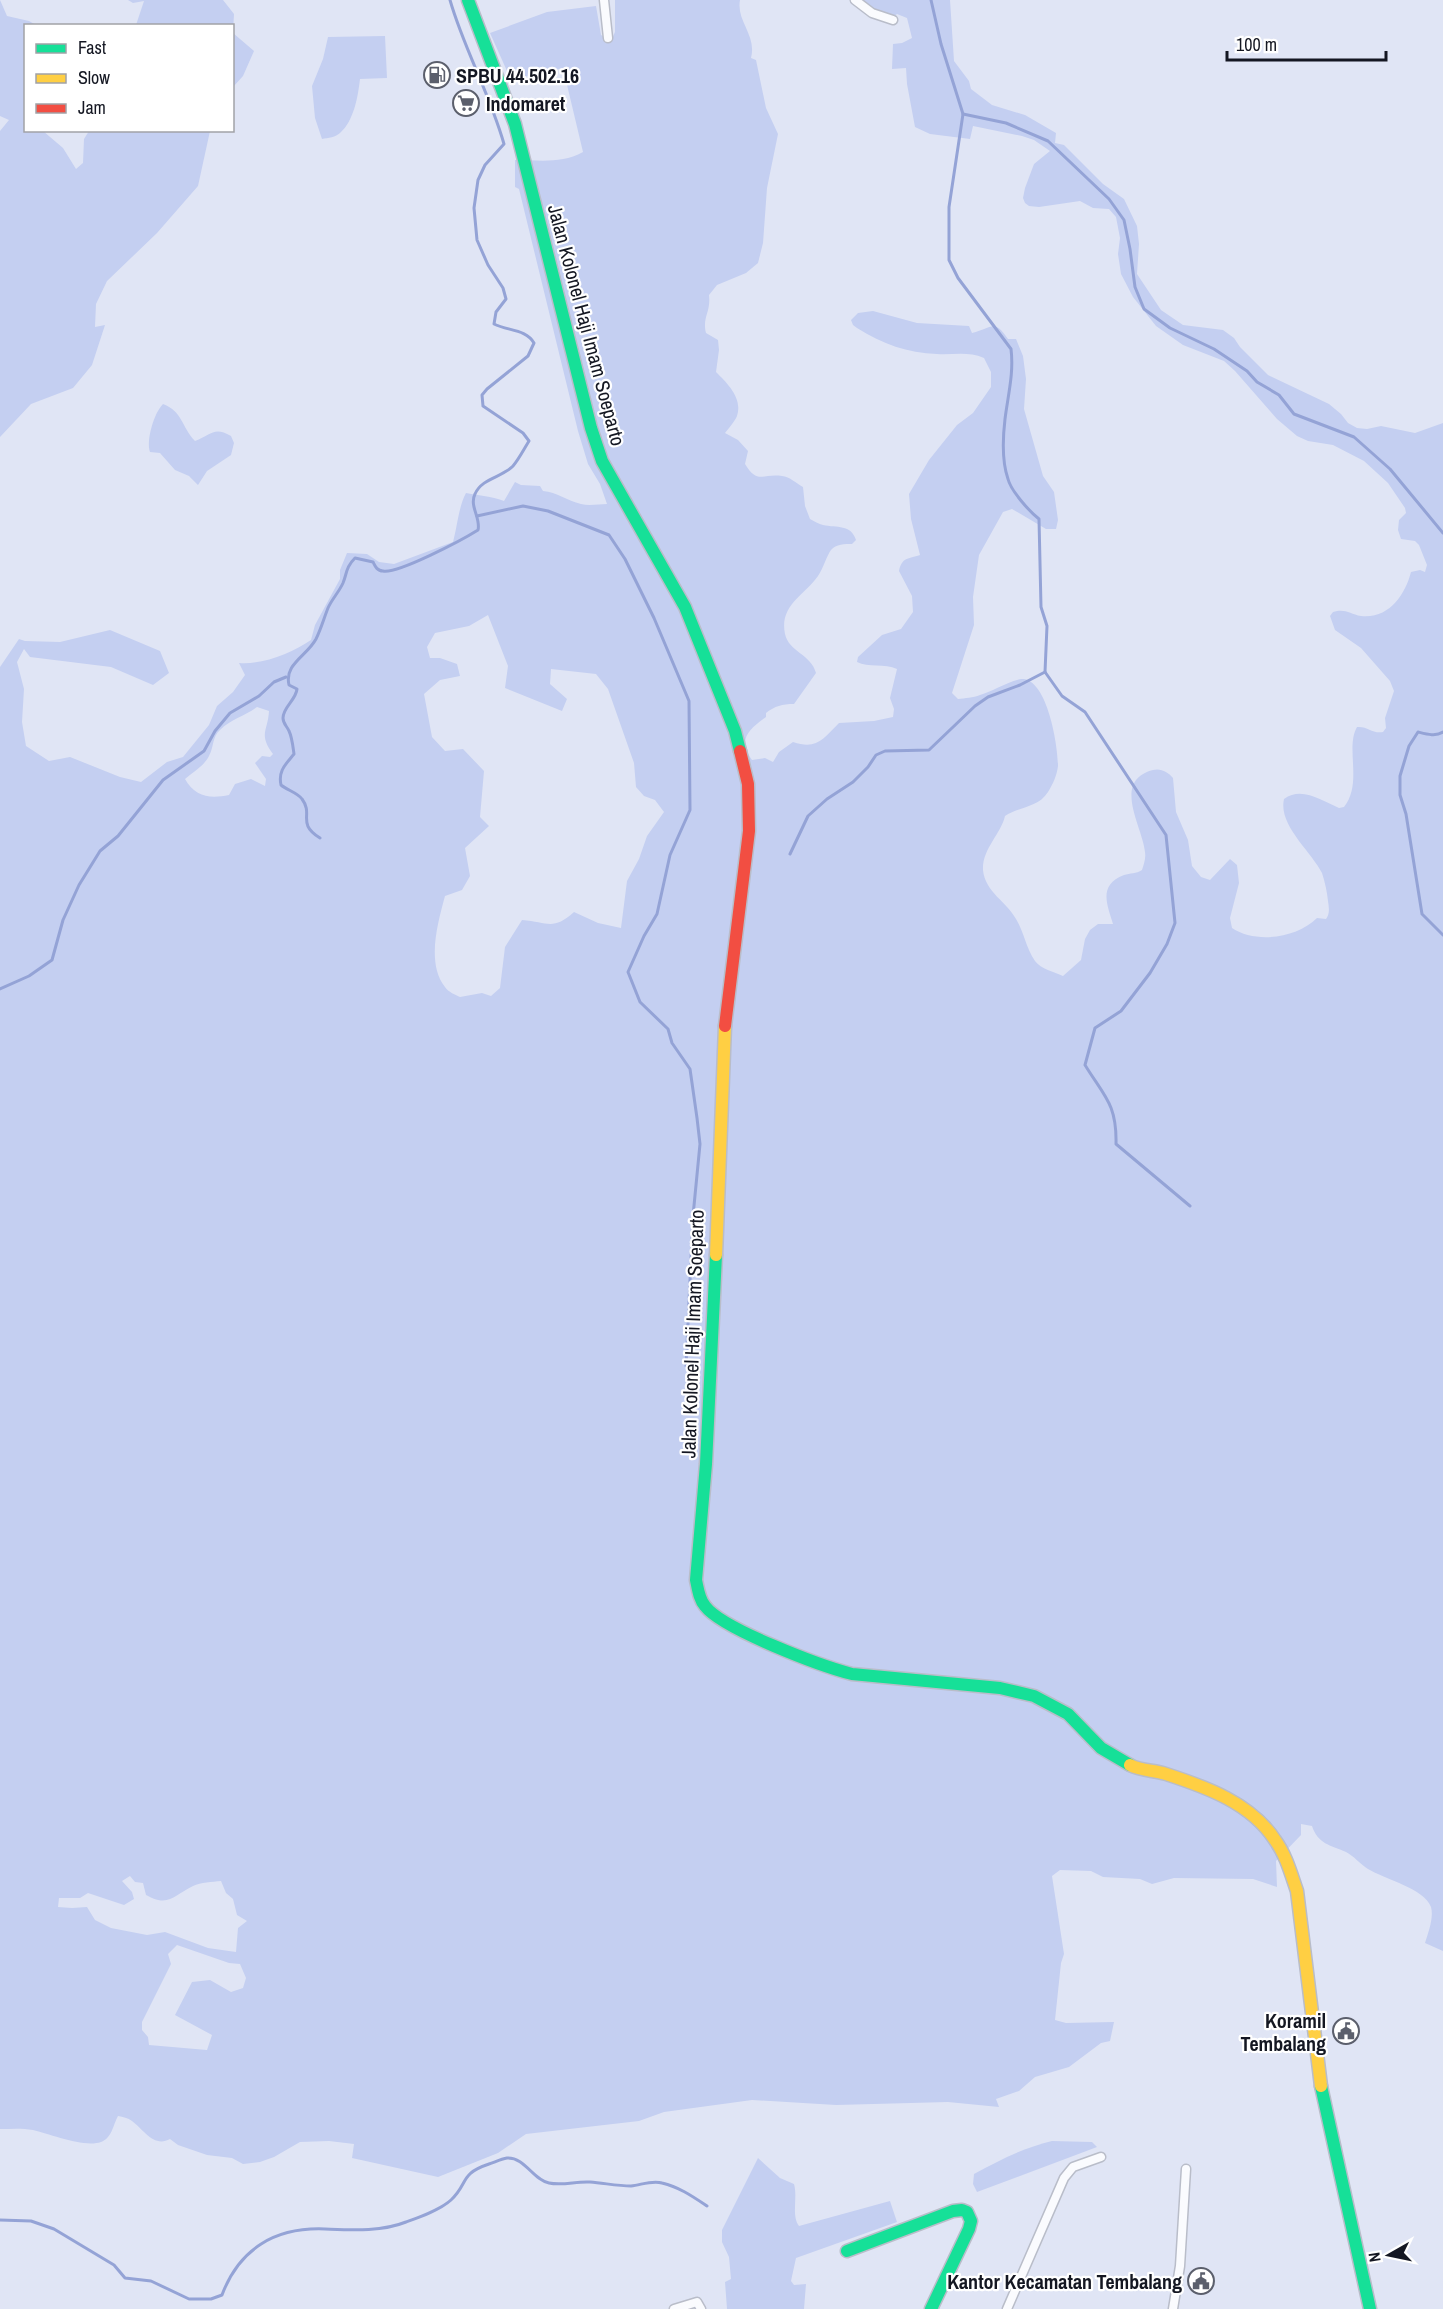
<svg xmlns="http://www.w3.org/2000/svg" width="1443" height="2309" font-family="'Archivo Narrow',sans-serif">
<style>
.green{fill:#c4cff1;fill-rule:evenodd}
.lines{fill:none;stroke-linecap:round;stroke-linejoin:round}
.stream{stroke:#94a3d6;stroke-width:3}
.street-casing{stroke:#b9bdc9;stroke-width:11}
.fast-casing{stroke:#b9bdc9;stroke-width:15}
.slow-casing{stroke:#b9bdc9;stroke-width:15}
.jam-casing{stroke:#b9bdc9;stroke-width:15}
.street{stroke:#fafbfe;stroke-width:8}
.fast{stroke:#16e098;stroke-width:12}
.slow{stroke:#ffcf43;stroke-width:12}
.jam{stroke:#f24e42;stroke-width:12}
.labels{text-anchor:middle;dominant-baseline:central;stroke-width:4.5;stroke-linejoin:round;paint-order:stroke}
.poi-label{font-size:20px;font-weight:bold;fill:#141722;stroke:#fff;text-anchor:start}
.street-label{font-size:20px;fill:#141722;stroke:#fff}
</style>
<rect width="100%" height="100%" fill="#e0e5f5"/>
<g class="green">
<path d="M0 0 7 16 29 21 36 25 26 26V130L43 131 63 148 76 169 83 163 84 139 89 131H210L198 186 157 233 107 281 96 304 95 327 105 325 92 365 73 388 31 404 0 437V131L9 120 0 116Z"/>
<path d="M128 0H223L234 14 233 33 254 51 243 76 233 87 232 26 136 25 144 1 133 3Z"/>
<path d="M615 0H740C736 21 757 35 751 58L756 60 766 108 778 134 767 188 763 243 758 263 746 273 717 285 709 295C711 313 702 317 706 333L718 340 719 350 716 372C727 383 743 398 737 416 735 421 729 428 725 433L738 440 748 451 745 464C758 485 762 473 782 476 790 477 796 483 803 487L805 506 810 519C814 521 819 524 823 525 837 528 851 524 856 540L852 544C845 544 836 544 831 550 827 555 823 569 818 576 805 595 779 605 785 634 789 652 811 654 816 673L794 704C782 704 775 706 766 713V717C749 729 737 739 752 760L765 758 773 762 779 752 793 742C817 750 823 739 839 723L874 721 893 717 894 709 890 698 897 669C885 663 868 668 857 662L858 657 882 635 901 629 913 612 912 596 899 571C902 557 908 559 920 555L911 519 909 494 929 460 957 425 973 413 991 387V372L984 358C968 351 954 355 937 354 907 353 883 344 857 328L853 325 851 320 858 313 873 311 917 323 969 326 972 333C992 328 994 318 1008 339H1016L1023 356 1026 379 1024 409 1043 476 1054 492 1058 520 1056 529H1046L1012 509 1003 512 979 555 973 597 974 625 952 693 958 699C965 698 973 698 980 695 991 692 1014 678 1024 679 1048 683 1058 746 1058 766 1057 775 1053 784 1048 792 1038 808 1020 806 1005 816 1001 834 982 849 983 870 985 892 1007 902 1016 919 1024 932 1026 948 1035 961 1041 969 1054 972 1063 976L1081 960 1085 939 1090 930 1098 924H1113C1107 904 1098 885 1124 875 1130 873 1136 874 1142 870 1144 864 1146 858 1145 852 1143 827 1111 781 1153 770 1161 768 1168 772 1173 778L1176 812 1188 840 1192 866 1201 877 1210 880 1230 859 1237 865 1239 883 1230 918 1232 928C1256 944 1297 938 1317 918L1326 919C1330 914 1329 908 1328 901 1327 892 1325 882 1322 873 1311 851 1278 825 1284 799 1302 786 1322 801 1339 808L1344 807C1363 783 1345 748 1357 727 1368 726 1372 734 1383 732L1386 728 1385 718 1394 691 1390 681 1361 648 1335 630 1330 616 1333 612C1345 608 1350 614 1361 616 1389 619 1405 595 1411 572L1420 570 1425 572 1427 565 1419 545 1415 541 1401 539 1398 530 1399 520 1406 513 1405 508 1388 483 1364 461 1333 445 1308 441 1297 436 1277 419 1235 371 1224 361 1183 345 1156 326 1133 297 1121 274 1118 254 1120 238 1116 217 1109 209 1093 208 1080 201 1039 207 1029 206 1025 203 1023 198 1025 188 1034 164 1050 151 1034 140 1022 136 973 126 970 139 930 134 915 127 907 84 906 68 892 69 893 44 902 43 912 38 907 18 897 14 885 23 882 19 850 0H950L954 61 969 81 971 89 992 105 1025 115 1056 133 1055 143 1064 145 1103 184 1124 199 1137 226 1139 244 1137 274 1161 310 1183 325 1223 330 1234 338 1240 347 1268 375 1329 404 1341 414 1348 423 1357 428 1367 429 1381 426 1415 433 1443 423V1951L1425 1943C1428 1933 1434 1918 1431 1907 1424 1888 1384 1879 1368 1869 1360 1864 1354 1856 1346 1852 1330 1845 1318 1844 1312 1826L1301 1824V1835L1276 1861 1277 1887 1253 1879 1174 1878 1152 1884 1140 1879 1103 1877 1091 1871 1060 1870 1052 1876 1064 1954 1061 1963 1055 2020 1066 2023 1114 2022 1110 2041 1101 2043 1069 2067 1035 2077 1019 2091 996 2099 999 2107 948 2102 836 2105 752 2100 664 2112 639 2121 526 2134 498 2153 438 2177 352 2158 354 2144 329 2141 300 2142 274 2157 260 2162 243 2164 232 2158 207 2155 178 2145 170 2139C154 2148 144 2130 132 2121 128 2118 123 2117 118 2116 113 2125 112 2138 101 2142 84 2148 50 2134 33 2130 22 2128 11 2129 0 2129V667L19 639 25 641 60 642 110 630 160 651 169 673 153 685 111 667 30 657 24 649 17 662 24 689 22 722 26 746 49 761 70 757 120 777 141 782 167 762 183 757 209 725 217 706 233 692 245 675 239 663C263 665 292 653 311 640L315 625 340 579V570L347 553 367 554 379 562 394 564 453 542C457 528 459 505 466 493 481 496 490 496 504 501L515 482 521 485 540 486 543 491C557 492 567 501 581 504 589 506 599 504 607 504L600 484 588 464 578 431 519 189 515 187V160C539 160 561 164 583 152L563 68 511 80 490 33 547 12 596 6 601 35 611 41 615 32ZM488 615 508 666 505 688 562 711 567 699 550 684 551 669 596 674 608 689 634 763 636 787 644 796 655 800 664 812 647 836 639 859 627 881 621 928 598 923 574 912C553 931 548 922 522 920L505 947 500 988 491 996 482 993 460 997C456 995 448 992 445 987 426 963 438 922 445 896L462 890 470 876 465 848 489 826 480 817 484 771 463 749 445 751 432 737 424 694 440 680 460 676 457 664 440 658H430L427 647 435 633 469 626ZM257 707 269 711C268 731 258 734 273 754L270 757 262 756 255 763 266 779 265 786 251 779 235 784 229 795C210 799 195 797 185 779 192 773 205 765 209 756 214 747 212 737 220 730 231 719 245 716 257 707ZM130 1876 135 1882 143 1883 146 1895C169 1908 174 1895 193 1886 201 1882 212 1882 221 1881L226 1893 233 1899 237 1915 247 1921 238 1928 236 1952 208 1948 165 1932 147 1935 111 1928 95 1920 87 1907 72 1908 58 1907 59 1898H80L88 1893 124 1905 134 1899 132 1892 122 1881ZM177 1945 229 1963 240 1964 246 1978 243 1988 231 1992 210 1980 192 1982 175 2015 212 2035 207 2050 149 2045 148 2037 142 2030V2022L171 1964 168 1954Z"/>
<path d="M385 36 387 78 360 79C358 96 354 121 340 133 336 137 328 138 322 139L315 118 312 86 323 59 328 37Z"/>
<path d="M163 404C183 412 181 426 195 441 211 435 214 426 231 436L234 443 231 455 207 471 198 485 189 476 175 470 160 453 150 452C146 440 154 413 163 404Z"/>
<path d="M1052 2141 1092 2142 1097 2147 977 2192 973 2184 974 2174C1000 2160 1023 2148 1052 2141Z"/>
<path d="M758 2158 780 2178 794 2184C798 2198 791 2215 799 2226L890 2201 897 2222 796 2258 791 2281 794 2285 806 2284 804 2309H727L725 2282 731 2279 729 2257 722 2242V2230Z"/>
</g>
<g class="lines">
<g class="stream">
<path d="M931 0 941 44 963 114 949 207V260L958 278 1011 349C1014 373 1008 395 1005 419 1003 436 1002 462 1008 479 1011 491 1029 511 1039 519L1041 607 1047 626 1045 672 1062 696 1085 712 1166 835 1175 923 1167 944 1150 973 1121 1011 1095 1028 1085 1065C1104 1096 1117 1104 1116 1144L1190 1206"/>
<path d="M963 114 1006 123 1048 141 1109 199 1124 220 1130 249 1135 287 1144 309 1170 328 1214 349 1247 371 1257 382 1279 395 1294 414 1354 437 1390 469 1443 533"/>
<path d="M477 516 523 506 548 511 609 535 625 559 654 618 689 701 690 810 670 855 657 914 644 936 628 972 640 1002 668 1029 672 1043 690 1069 697 1118 700 1144 693 1216 686 1366"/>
<path d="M1443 732C1436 737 1426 734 1418 732L1409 746 1400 776V795L1406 814 1422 914 1443 935"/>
<path d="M320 838C296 823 314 815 302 799 298 793 287 790 281 785 278 771 285 765 294 754 293 747 292 737 289 731 287 726 283 724 283 718 283 707 296 700 297 689L289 685C284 664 307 656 316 639 321 629 324 618 328 608 332 599 339 592 343 583 347 573 346 567 355 558L373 562C375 566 377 571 383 571 398 574 462 540 478 530 481 518 469 506 475 494 482 478 503 477 513 466 519 459 524 449 529 441L523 433 483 406 482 395 487 389 528 356 534 343C526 329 508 331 494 324L496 312 506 299 503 288 488 265 477 240 474 208 478 180 485 165 504 144C490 94 464 49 450 0"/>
<path d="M790 854 808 816 827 799 853 782 868 767 876 755 885 751 929 750 975 706 988 697 1020 685 1045 672"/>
<path d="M0 989 29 976 52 960 63 920 79 885 100 851 118 836 163 780 204 751 215 731 230 713 259 696 274 682 286 677"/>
<path d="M0 2220 31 2221 54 2229 114 2265 125 2278 151 2281 189 2299H211L222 2295C239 2249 275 2227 325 2229 351 2230 381 2232 406 2222 420 2217 440 2210 451 2200 469 2183 459 2174 489 2164 495 2162 501 2159 507 2158 525 2157 533 2180 549 2183 563 2186 576 2181 590 2182 604 2183 617 2186 631 2186 641 2185 652 2180 662 2183 679 2187 692 2196 707 2206"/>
</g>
<defs>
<g id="street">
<path d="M604 0 608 38"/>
<path d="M855 0 872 13 893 20"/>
<path d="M674 2309 697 2302 701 2309"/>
<path d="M1007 2309 1064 2178 1073 2167 1101 2157"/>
<path d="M1173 2309 1180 2266 1186 2169"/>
</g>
<g id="fast">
<path d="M468 0 515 124 591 428 602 461 685 607 735 731 740 751"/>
<path d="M716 1255 706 1464 696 1580C698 1589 699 1599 705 1606 722 1629 821 1666 852 1674L1000 1688 1034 1696 1068 1714 1101 1748 1130 1765"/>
<path d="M1321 2086 1370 2309"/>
<path d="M847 2251 953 2211 962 2210 967 2212 971 2221 969 2229 931 2309"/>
</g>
<g id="slow">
<path d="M716 1255 725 1026"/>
<path d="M1130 1765C1141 1771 1154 1770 1166 1774 1206 1787 1251 1803 1275 1840 1286 1855 1291 1874 1297 1891L1321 2086"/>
</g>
<path id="jam" d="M725 1026 749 831 748 784 740 751"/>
</defs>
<use href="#street" class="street-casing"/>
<use href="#fast" class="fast-casing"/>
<use href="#slow" class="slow-casing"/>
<use href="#jam" class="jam-casing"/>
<use href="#street" class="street"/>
<use href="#fast" class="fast"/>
<use href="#slow" class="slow"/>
<use href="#jam" class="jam"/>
</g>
<defs>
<symbol id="fuel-ring" viewBox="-11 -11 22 22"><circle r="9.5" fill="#fff" stroke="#5b5f6c" stroke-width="1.5"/><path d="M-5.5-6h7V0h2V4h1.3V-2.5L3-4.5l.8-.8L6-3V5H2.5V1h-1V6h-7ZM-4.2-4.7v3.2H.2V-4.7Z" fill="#5b5f6c"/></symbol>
<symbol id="supermarket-ring" viewBox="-11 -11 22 22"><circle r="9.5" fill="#fff" stroke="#5b5f6c" stroke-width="1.5"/><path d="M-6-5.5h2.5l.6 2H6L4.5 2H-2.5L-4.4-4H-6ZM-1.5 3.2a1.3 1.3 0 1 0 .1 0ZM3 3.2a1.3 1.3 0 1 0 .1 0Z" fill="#5b5f6c"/></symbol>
<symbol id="civic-ring" viewBox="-11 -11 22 22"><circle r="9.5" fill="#fff" stroke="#5b5f6c" stroke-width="1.5"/><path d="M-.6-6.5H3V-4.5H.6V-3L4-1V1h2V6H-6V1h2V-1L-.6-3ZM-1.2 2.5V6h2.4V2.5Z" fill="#5b5f6c"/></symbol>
</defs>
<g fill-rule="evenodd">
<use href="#fuel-ring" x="422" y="60" width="30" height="30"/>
<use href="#supermarket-ring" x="451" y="88" width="30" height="30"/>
<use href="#civic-ring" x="1331" y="2016" width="30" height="30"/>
<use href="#civic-ring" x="1186" y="2266" width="30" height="30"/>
</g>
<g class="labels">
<g class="poi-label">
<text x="456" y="75">SPBU 44.502.16</text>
<text x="486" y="103">Indomaret</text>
<text x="1326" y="2020" text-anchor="end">Koramil<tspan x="1326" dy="23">Tembalang</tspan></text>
<text x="1182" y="2281" text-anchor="end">Kantor Kecamatan Tembalang</text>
</g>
<g class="street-label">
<text transform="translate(587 325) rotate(75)">Jalan Kolonel Haji Imam Soeparto</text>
<text transform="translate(692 1334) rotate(-88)">Jalan Kolonel Haji Imam Soeparto</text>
</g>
</g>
<rect x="24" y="24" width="210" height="108" fill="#ffffff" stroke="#a1a2a7" stroke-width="1.5"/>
<rect x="36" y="44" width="30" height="9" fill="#16e098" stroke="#a1a2a7" stroke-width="1.5"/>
<text x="78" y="54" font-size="18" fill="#141722">Fast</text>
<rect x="36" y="74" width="30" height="9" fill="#ffcf43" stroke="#a1a2a7" stroke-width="1.5"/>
<text x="78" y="84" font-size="18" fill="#141722">Slow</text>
<rect x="36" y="104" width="30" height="9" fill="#f24e42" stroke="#a1a2a7" stroke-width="1.5"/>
<text x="78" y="114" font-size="18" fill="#141722">Jam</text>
<g transform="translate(1389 2255) rotate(261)" stroke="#ffffff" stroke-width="4.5" paint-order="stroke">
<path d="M0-4.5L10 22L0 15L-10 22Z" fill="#141722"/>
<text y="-9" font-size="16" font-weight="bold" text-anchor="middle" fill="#141722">N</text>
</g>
<path d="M1227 51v9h159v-9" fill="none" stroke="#141722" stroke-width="3"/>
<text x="1236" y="51" font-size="18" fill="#141722" stroke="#ffffff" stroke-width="4.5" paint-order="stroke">100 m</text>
</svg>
